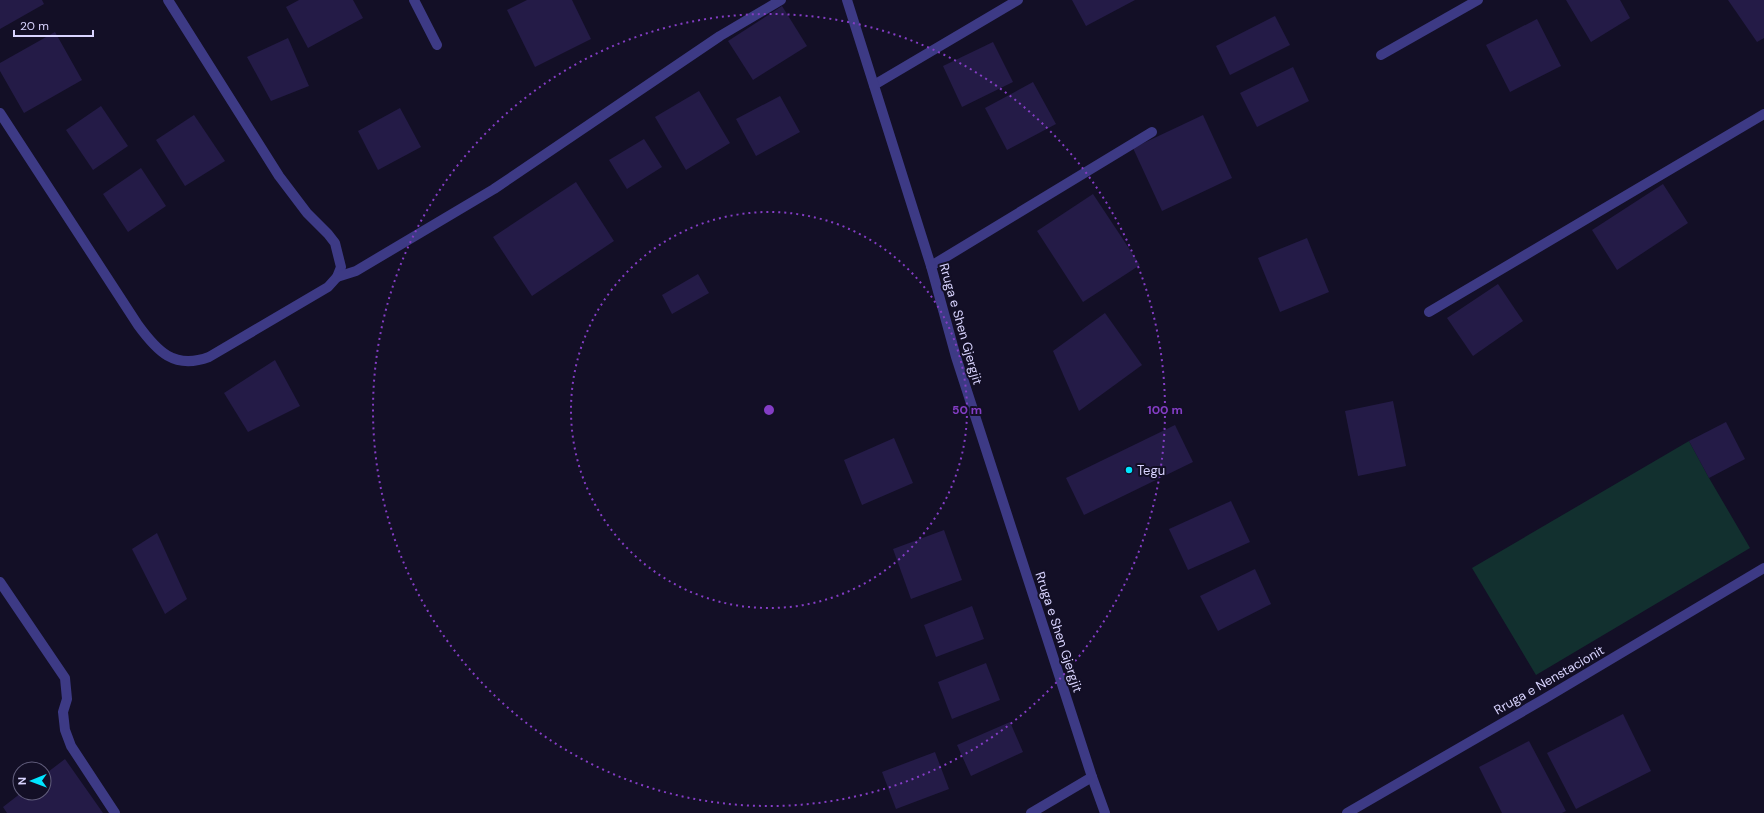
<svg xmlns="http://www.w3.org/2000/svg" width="1764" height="813" font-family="'DM Sans',sans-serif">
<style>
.green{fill:#12302f}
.building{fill:#241b47}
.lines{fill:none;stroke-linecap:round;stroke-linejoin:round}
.minor{stroke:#3d3a85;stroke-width:10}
.tertiary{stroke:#3d3a85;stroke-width:10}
.ring{fill:none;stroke:#843dc5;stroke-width:2;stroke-dasharray:2 4}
.poi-dot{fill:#00e5ff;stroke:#130f26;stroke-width:1.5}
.labels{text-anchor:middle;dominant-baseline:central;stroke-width:4;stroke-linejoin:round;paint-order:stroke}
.street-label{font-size:13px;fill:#d9d4ff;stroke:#130f26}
.poi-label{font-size:13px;fill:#d9d4ff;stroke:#130f26;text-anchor:start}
.centre{fill:#843dc5;stroke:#130f26;stroke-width:2}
.ring-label{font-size:12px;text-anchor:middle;font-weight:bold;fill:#843dc5;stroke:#130f26;stroke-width:4;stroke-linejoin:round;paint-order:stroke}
</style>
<rect width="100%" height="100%" fill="#130f26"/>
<path class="green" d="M1689 441 1709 478 1750 548 1536 675 1472 568Z"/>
<g class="building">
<path d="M0 0H42L44 4 0 29Z"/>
<path d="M299 0H353L363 18 308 48 286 7Z"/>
<path d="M527 0H572L591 39 535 67 507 10Z"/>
<path d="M1072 0H1135L1086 26Z"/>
<path d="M1566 0H1620L1630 18 1591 42Z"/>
<path d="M1728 0H1764V38L1757 42Z"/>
<path d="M782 6 807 46 753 80 728 41Z"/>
<path d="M1275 16 1290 45 1230 75 1216 46Z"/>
<path d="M1537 19 1561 66 1510 92 1486 45Z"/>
<path d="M55 32 82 80 24 113 0 71V63Z"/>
<path d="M288 38 309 86 271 101 247 57Z"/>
<path d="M993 42 1013 82 962 107 943 66Z"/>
<path d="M1293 67 1309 101 1257 127 1240 93Z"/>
<path d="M1033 82 1056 124 1007 150 985 108Z"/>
<path d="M699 91 730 143 686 170 655 117Z"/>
<path d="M780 96 800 132 756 156 736 119Z"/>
<path d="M101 106 128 146 93 170 66 130Z"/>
<path d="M400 108 421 147 378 170 358 131Z"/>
<path d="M194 115 225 161 185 186 156 140Z"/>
<path d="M1203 115 1232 178 1162 211 1133 148Z"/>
<path d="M644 139 662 167 627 189 609 160Z"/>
<path d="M141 168 166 206 128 232 103 194Z"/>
<path d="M576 182 614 241 532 296 493 237Z"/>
<path d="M1663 184 1688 223 1617 270 1592 230Z"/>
<path d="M1093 194 1140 265 1083 302 1037 231Z"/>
<path d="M1307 238 1329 292 1280 312 1258 258Z"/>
<path d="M698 274 709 293 672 314 662 295Z"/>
<path d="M1498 284 1523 321 1473 356 1447 318Z"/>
<path d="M1105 313 1142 365 1079 411 1053 351Z"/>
<path d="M275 360 300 406 248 432 224 393Z"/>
<path d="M1393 401 1406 466 1358 476 1345 411Z"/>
<path d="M1726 422 1745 459 1709 478 1689 441Z"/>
<path d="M1175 425 1193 462 1084 515 1066 478Z"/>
<path d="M894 438 913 483 862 505 844 460Z"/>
<path d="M1231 501 1250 542 1188 570 1169 529Z"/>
<path d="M944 530 962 580 911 599 893 549Z"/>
<path d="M157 533 187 599 165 614 132 549Z"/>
<path d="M1255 569 1271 604 1218 631 1200 596Z"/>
<path d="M972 606 984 639 936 657 924 625Z"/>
<path d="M986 663 1000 700 952 719 938 682Z"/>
<path d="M1623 714 1651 771 1576 809 1547 753Z"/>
<path d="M1010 722 1023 752 971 776 957 745Z"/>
<path d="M1529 741 1566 811 1562 813H1502L1479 767Z"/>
<path d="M935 752 949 789 896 809 882 772Z"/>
<path d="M65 759 103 813H7L3 807 21 793H44V775Z"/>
</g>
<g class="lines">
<g class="minor">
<path d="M414 0 437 45"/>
<path d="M1381 55 1478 0"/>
<path d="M874 85 1018 0"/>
<path d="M0 113 138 325C157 351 174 370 209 357L328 287 337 277 341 267 335 243 328 234 307 213 279 176 168 0"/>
<path d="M931 266 1152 132"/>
<path d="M337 277 356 271 494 189 720 36 781 0"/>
<path d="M1429 312 1764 114"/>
<path d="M0 582 65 678 67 699 63 712 65 730 71 746 115 813"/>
<path d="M1031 813 1092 777"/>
<path d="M1347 813 1544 699 1764 568"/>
</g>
<path class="tertiary" d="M847 0 931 266 956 357 1092 777 1105 813"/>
</g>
<g class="ring">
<circle cx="769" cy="410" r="198"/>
<circle cx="769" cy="410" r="396"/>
</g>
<circle class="poi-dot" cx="1129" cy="470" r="4"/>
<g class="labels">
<g class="street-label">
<text transform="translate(961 324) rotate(74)">Rruga e Shen Gjergjit</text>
<text transform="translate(1059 632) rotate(72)">Rruga e Shen Gjergjit</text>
<text transform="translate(1549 680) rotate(-30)">Rruga e Nenstacionit</text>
</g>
<g class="poi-label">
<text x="1137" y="470">Tegu</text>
</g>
</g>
<circle cx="769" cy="410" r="6" class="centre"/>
<g class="ring-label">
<text x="967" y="414">50 m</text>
<text x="1165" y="414">100 m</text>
</g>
<g transform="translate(32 781) rotate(269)"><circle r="19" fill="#130f26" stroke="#625e7d"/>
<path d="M0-3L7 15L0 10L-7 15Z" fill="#00e5ff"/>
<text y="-6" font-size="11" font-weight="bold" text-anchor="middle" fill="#d9d4ff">N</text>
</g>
<path d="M14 30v6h79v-6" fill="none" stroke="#d9d4ff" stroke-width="2"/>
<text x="20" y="30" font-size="12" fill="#d9d4ff" stroke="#130f26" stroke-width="3" paint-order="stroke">20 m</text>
</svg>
